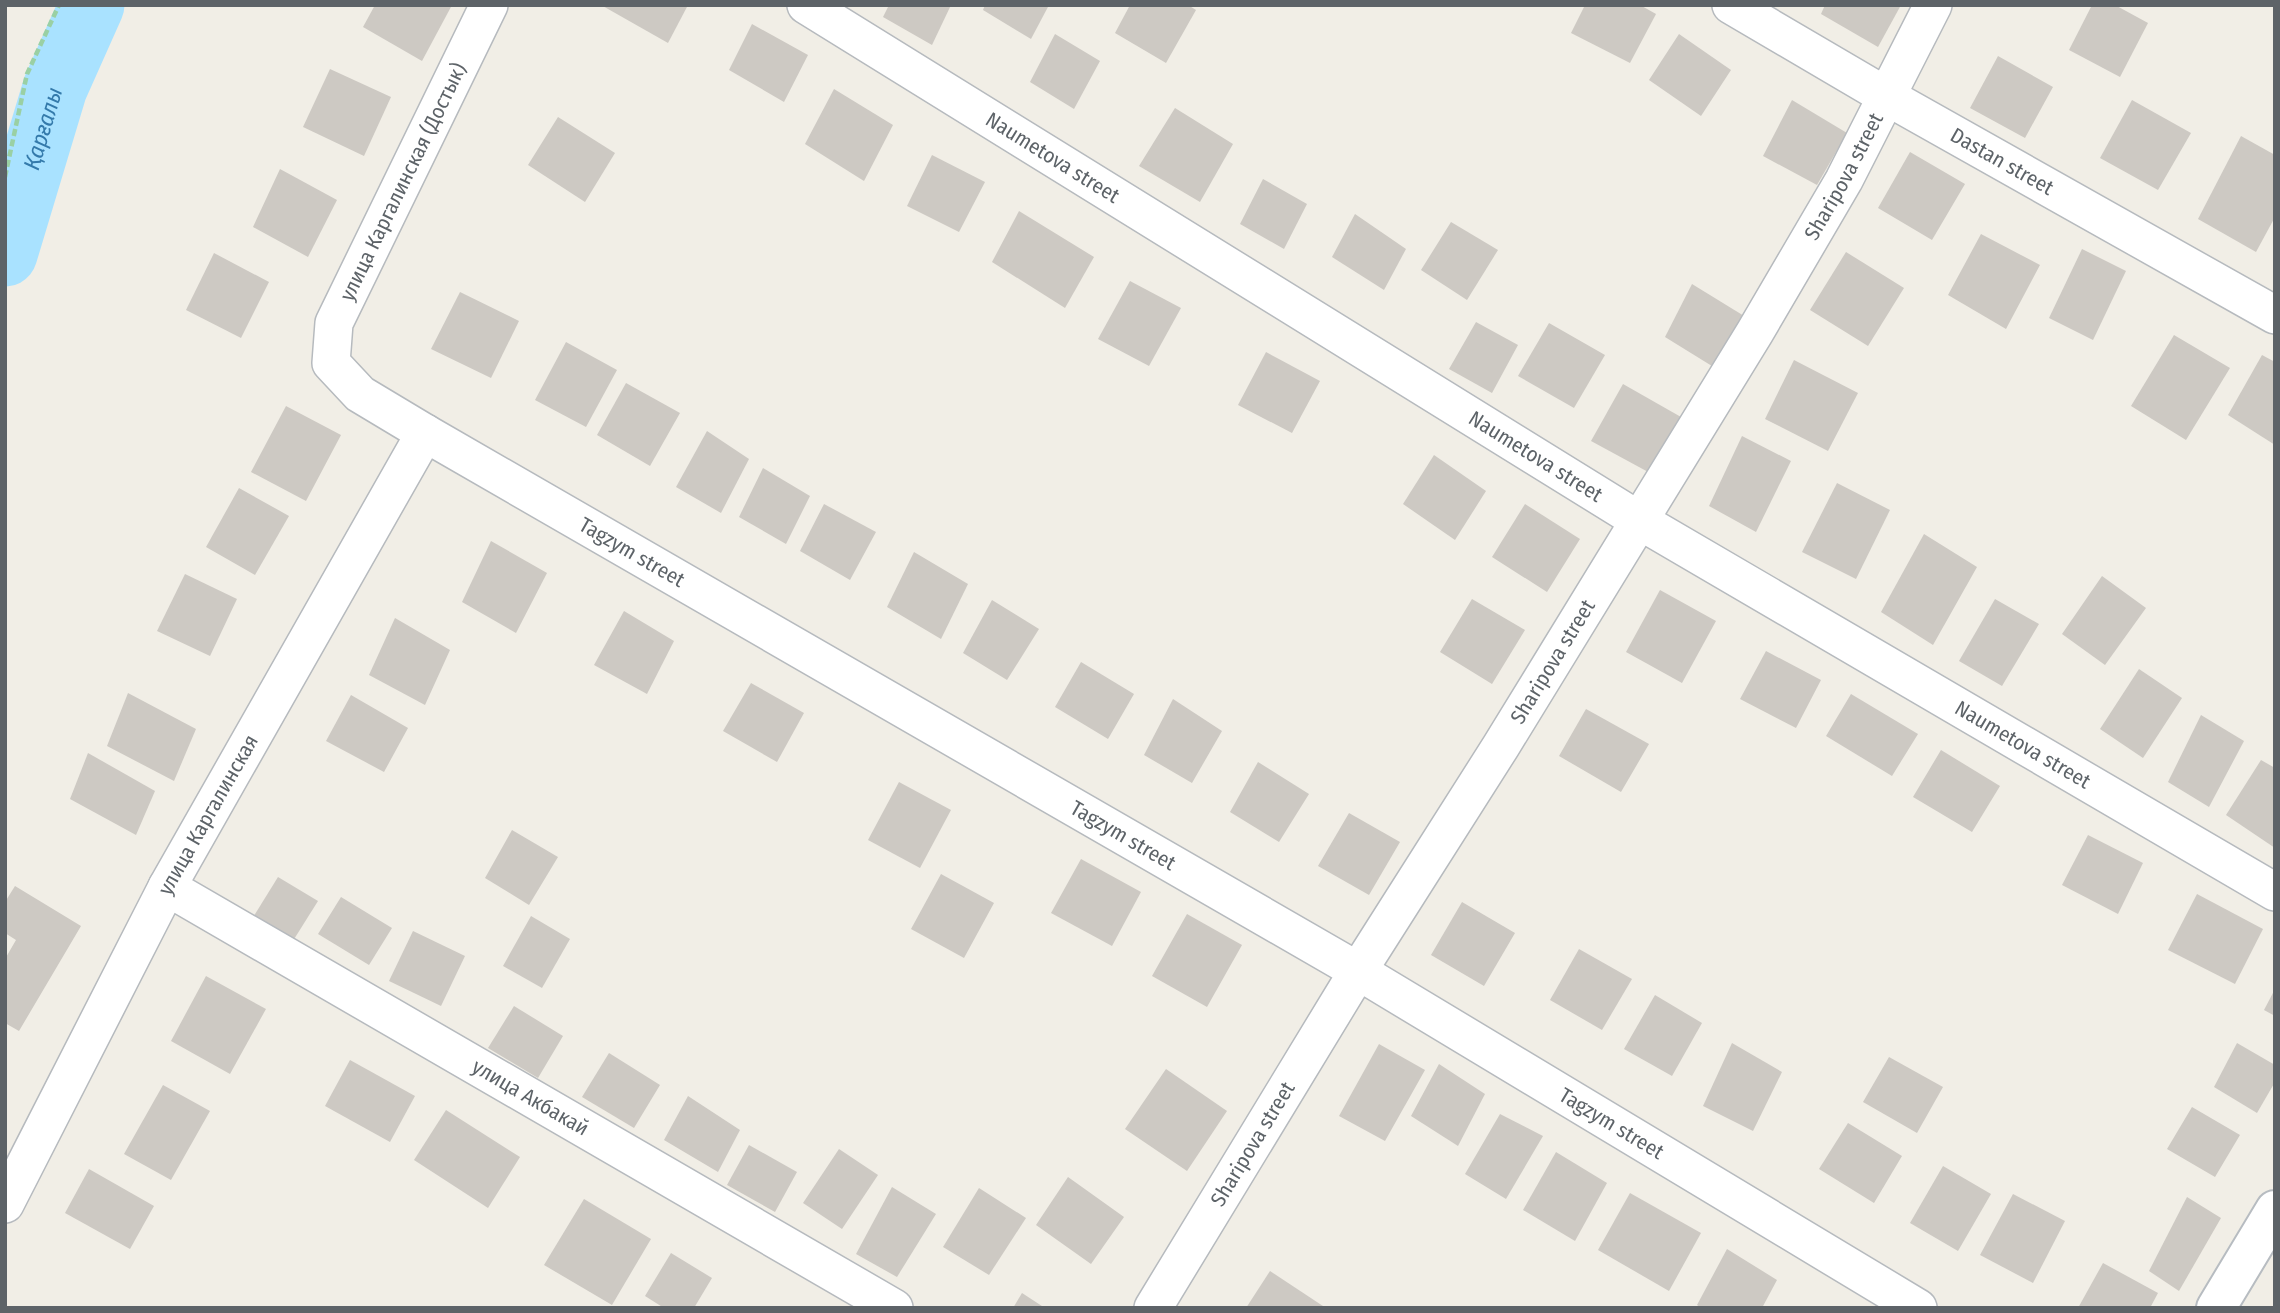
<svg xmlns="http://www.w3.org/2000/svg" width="2280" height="1313" font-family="'Fira Sans Condensed',sans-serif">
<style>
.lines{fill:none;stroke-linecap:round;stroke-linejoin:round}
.river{stroke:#a9e2ff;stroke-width:65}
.building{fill:#cdc9c3}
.street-casing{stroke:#b6babe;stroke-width:40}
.secondary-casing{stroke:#b7bcc1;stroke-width:42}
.path{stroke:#9ad0a4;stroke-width:4.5;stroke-dasharray:7 3.5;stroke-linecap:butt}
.street{stroke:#fff;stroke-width:37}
.secondary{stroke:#fff;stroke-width:38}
.labels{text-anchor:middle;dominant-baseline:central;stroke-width:5;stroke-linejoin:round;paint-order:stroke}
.street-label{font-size:21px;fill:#5d6368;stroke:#fff}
.water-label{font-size:23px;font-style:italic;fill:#347aab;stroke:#fff}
</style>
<rect width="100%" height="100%" fill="#f1eee6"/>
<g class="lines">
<path class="river" id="s1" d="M5 254 55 88 92 5"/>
</g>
<g class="building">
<path d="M375 5H452L422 61 363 27Z"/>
<path d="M601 5H688L668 43Z"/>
<path d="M889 5H951L932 45 883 17Z"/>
<path d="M985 5H1049L1031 39 983 10Z"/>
<path d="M1130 5H1188L1196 10 1166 63 1115 33Z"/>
<path d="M1585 5H1640L1656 14 1630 63 1571 33Z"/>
<path d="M1825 5H1901L1878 47 1821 14Z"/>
<path d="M2092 5H2115L2148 23 2120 77 2069 50Z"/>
<path d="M752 24 808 55 784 102 729 70Z"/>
<path d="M1055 34 1100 61 1074 109 1030 82Z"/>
<path d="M1679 34 1731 70 1701 116 1649 80Z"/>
<path d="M1998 56 2053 87 2025 138 1970 108Z"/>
<path d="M330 69 391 97 364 156 303 127Z"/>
<path d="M834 89 893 125 864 181 805 144Z"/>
<path d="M1792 100 1847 133 1817 185 1763 156Z"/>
<path d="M2132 100 2191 133 2158 190 2100 158Z"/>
<path d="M1175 108 1233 144 1200 202 1139 166Z"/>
<path d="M558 117 615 153 585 202 528 165Z"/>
<path d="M2241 136 2275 155V217L2256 252 2198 219Z"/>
<path d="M1910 152 1965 184 1932 240 1878 208Z"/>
<path d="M932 155 985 182 959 232 907 206Z"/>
<path d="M280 169 337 200 308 257 253 227Z"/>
<path d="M1263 179 1307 204 1284 249 1240 224Z"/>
<path d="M1019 211 1094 257 1065 308 992 262Z"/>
<path d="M1355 214 1406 249 1384 290 1332 257Z"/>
<path d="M1451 222 1498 250 1467 300 1421 270Z"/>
<path d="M1981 234 2040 265 2006 329 1948 295Z"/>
<path d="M2082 249 2126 271 2093 340 2049 318Z"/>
<path d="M1846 252 1904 288 1868 346 1810 310Z"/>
<path d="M214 253 269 282 241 338 186 310Z"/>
<path d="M1130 281 1181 308 1149 366 1098 339Z"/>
<path d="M1692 284 1749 319 1720 371 1665 337Z"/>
<path d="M460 292 519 321 491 378 431 349Z"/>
<path d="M1476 322 1518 345 1492 393 1449 369Z"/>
<path d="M1549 323 1605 355 1574 408 1518 376Z"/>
<path d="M2174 335 2230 368 2186 440 2131 406Z"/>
<path d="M566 342 617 370 586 427 535 400Z"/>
<path d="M1266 352 1320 381 1292 433 1238 405Z"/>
<path d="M2262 355 2275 362V445L2228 415Z"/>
<path d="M1794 360 1858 393 1828 451 1765 419Z"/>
<path d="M626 383 680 413 650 466 597 435Z"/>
<path d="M1623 384 1681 417 1650 473 1591 441Z"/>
<path d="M286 406 341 435 306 501 251 472Z"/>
<path d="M707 431 749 459 721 513 676 487Z"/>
<path d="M1742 436 1791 461 1756 532 1709 506Z"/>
<path d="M1434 455 1486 491 1455 540 1403 504Z"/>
<path d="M763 468 810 496 786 544 739 517Z"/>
<path d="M1837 483 1890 510 1856 579 1802 552Z"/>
<path d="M239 488 289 516 255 575 206 547Z"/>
<path d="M824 504 876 532 850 580 800 551Z"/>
<path d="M1525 504 1580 539 1547 592 1492 557Z"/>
<path d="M1924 534 1977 567 1933 645 1881 612Z"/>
<path d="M491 541 547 573 516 633 462 602Z"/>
<path d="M914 552 968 584 941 639 887 607Z"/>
<path d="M185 574 237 599 210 656 157 631Z"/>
<path d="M2102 576 2146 608 2105 665 2062 634Z"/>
<path d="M1660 590 1716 621 1682 683 1626 652Z"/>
<path d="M1472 599 1525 630 1492 684 1440 652Z"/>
<path d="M1995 599 2039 624 2002 686 1959 661Z"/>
<path d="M992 600 1039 629 1007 680 963 653Z"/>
<path d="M624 611 674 641 647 694 594 665Z"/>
<path d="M395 618 450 650 425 705 369 675Z"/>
<path d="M1766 651 1821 680 1796 728 1740 699Z"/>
<path d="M1081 662 1134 694 1108 739 1055 707Z"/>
<path d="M2139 669 2182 698 2143 758 2100 729Z"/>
<path d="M751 683 804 713 777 762 723 731Z"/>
<path d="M128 693 196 729 174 781 107 746Z"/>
<path d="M1851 694 1918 734 1892 776 1826 736Z"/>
<path d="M351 695 408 728 384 772 326 741Z"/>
<path d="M1173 699 1222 731 1192 783 1144 755Z"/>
<path d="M1586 709 1649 744 1621 792 1559 756Z"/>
<path d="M2201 715 2244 741 2209 807 2168 782Z"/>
<path d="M1941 750 2000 786 1972 832 1913 797Z"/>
<path d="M88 753 155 791 136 835 70 799Z"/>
<path d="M2261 760 2275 768V848L2226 815Z"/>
<path d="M1258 762 1309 794 1279 842 1230 812Z"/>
<path d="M899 782 951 810 920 868 868 840Z"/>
<path d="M1349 813 1400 842 1369 895 1318 866Z"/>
<path d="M512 830 558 857 529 905 485 878Z"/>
<path d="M2088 835 2143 863 2118 914 2062 885Z"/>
<path d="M1081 859 1141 892 1112 946 1051 913Z"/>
<path d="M941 874 994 903 964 958 911 929Z"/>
<path d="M278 877 318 901 291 944 252 919Z"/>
<path d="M15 886 81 926 19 1031 5 1023V959L16 940 5 933V902Z"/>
<path d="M2197 894 2263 929 2235 984 2168 950Z"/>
<path d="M341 897 392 928 369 965 318 934Z"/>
<path d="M1462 902 1515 933 1484 986 1431 955Z"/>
<path d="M1187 914 1242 945 1207 1007 1152 976Z"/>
<path d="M531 916 570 939 542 988 503 966Z"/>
<path d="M413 931 465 956 441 1006 389 981Z"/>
<path d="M1579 949 1632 979 1602 1030 1550 1000Z"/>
<path d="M206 976 266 1009 230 1074 171 1041Z"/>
<path d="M2275 989V1016L2264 1010Z"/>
<path d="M1655 995 1702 1023 1672 1076 1624 1049Z"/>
<path d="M514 1006 563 1036 538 1078 488 1048Z"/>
<path d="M1732 1043 1782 1072 1753 1131 1703 1106Z"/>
<path d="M2237 1043 2275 1065V1082L2257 1113 2214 1087Z"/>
<path d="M1379 1044 1425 1070 1385 1141 1339 1116Z"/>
<path d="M609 1053 660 1085 634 1128 582 1097Z"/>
<path d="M1889 1057 1943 1087 1917 1133 1863 1102Z"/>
<path d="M350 1060 415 1096 390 1142 325 1106Z"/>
<path d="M1439 1064 1485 1094 1458 1146 1411 1116Z"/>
<path d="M1166 1069 1227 1111 1187 1171 1125 1129Z"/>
<path d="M163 1085 210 1111 171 1180 124 1154Z"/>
<path d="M688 1096 740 1130 718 1172 664 1140Z"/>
<path d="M2192 1107 2240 1135 2215 1177 2167 1149Z"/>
<path d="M446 1110 520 1157 488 1208 414 1160Z"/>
<path d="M1500 1114 1543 1136 1506 1199 1465 1174Z"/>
<path d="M1848 1123 1902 1156 1874 1203 1819 1169Z"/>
<path d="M749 1145 797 1172 775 1212 727 1185Z"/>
<path d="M839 1149 878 1175 842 1229 803 1203Z"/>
<path d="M1556 1152 1607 1183 1575 1241 1523 1210Z"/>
<path d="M1943 1166 1991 1194 1958 1251 1910 1223Z"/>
<path d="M89 1169 154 1206 130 1249 65 1213Z"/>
<path d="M1068 1177 1124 1217 1091 1264 1036 1225Z"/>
<path d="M892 1187 936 1214 897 1277 856 1254Z"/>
<path d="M979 1188 1026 1218 989 1275 943 1247Z"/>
<path d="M1630 1193 1701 1233 1669 1291 1598 1250Z"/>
<path d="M2013 1194 2065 1221 2033 1283 1980 1255Z"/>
<path d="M2187 1197 2221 1218 2179 1291 2149 1271Z"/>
<path d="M584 1199 651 1239 612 1305 544 1265Z"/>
<path d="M1727 1249 1777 1280 1762 1308H1701L1697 1305Z"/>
<path d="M671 1253 712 1278 694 1308H664L645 1296Z"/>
<path d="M2103 1263 2158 1293 2150 1308H2078Z"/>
<path d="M1270 1271 1326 1308H1246Z"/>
<path d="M1022 1293 1045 1308H1013Z"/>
</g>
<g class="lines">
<defs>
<g id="street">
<path id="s2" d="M489 5 334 323 331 363 360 394 425 433 1358 971 1918 1308"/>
<path id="s3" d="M806 5 1640 521 2275 892"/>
<path id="s4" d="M1731 5 1886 96 2275 315"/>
<path id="s5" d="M167 887 894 1308"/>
<path id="s6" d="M5 1204 167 887 425 433"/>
<path id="s7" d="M1153 1308 1358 971 1501 746 1755 332 1844 180 1933 5"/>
</g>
<path id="secondary" d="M2216 1308 2275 1210"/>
</defs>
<use href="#street" class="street-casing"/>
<use href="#secondary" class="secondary-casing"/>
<path class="path" d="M5 177 27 74 59 5"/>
<use href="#street" class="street"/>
<use href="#secondary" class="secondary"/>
</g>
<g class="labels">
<g class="street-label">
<text stroke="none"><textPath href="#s3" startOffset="290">Naumetova street</textPath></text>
<text stroke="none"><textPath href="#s4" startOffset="313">Dastan street</textPath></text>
<text stroke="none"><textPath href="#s7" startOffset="1326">Sharipova street</textPath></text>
<text transform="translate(403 182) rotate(-64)">улица Каргалинская (Достык)</text>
<text stroke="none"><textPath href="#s3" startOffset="858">Naumetova street</textPath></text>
<text stroke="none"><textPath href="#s2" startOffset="751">Tagzym street</textPath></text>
<text stroke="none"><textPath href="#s7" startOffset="760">Sharipova street</textPath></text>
<text stroke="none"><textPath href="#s3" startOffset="1424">Naumetova street</textPath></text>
<text stroke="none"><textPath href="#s6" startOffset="439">улица Каргалинская</textPath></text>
<text stroke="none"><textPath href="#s2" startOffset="1318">Tagzym street</textPath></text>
<text stroke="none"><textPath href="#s5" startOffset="420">улица Акбакай</textPath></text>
<text stroke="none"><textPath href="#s2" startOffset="1885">Tagzym street</textPath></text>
<text stroke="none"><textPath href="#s7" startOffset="192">Sharipova street</textPath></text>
</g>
<g class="water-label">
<text stroke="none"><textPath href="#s1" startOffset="131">Қарғалы</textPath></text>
</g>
</g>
<rect width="2280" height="1313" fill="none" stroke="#5d6368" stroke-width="14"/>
</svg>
